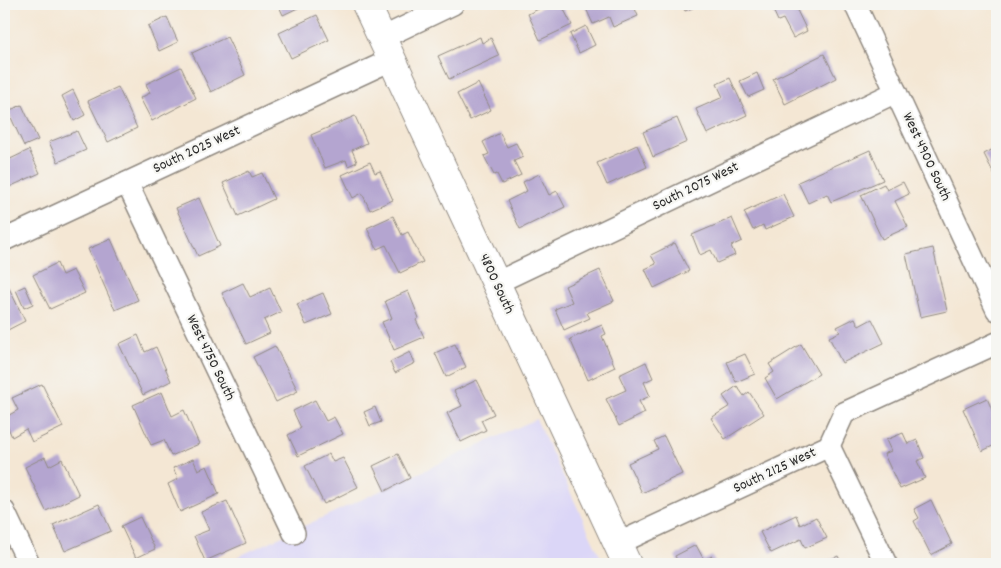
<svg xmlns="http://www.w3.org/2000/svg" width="1001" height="568" font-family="Dekko,sans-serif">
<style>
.built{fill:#dbd6f7}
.building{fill:#b4a5d0}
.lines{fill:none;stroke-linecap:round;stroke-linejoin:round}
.minor-casing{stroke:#908980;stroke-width:24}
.secondary-casing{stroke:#908980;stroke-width:30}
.minor{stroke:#fff;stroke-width:21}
.secondary{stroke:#fff;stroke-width:28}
.labels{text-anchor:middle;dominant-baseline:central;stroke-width:4.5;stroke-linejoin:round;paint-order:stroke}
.street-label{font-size:15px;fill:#2b2b2b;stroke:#f6f6f2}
</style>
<rect width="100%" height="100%" fill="#f6f6f2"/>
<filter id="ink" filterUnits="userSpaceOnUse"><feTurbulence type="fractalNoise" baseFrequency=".02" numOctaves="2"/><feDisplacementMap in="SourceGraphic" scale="10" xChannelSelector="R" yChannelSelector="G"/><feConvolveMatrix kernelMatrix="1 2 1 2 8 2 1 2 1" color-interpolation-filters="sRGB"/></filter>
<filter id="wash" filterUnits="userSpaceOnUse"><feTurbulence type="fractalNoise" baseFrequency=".0096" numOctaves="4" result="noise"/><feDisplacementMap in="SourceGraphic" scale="20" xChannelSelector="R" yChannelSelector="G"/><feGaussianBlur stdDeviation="1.12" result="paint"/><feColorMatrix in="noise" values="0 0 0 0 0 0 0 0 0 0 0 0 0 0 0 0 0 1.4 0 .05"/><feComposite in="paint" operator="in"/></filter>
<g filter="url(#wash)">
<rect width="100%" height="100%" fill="#f4e7d4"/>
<path class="built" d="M536 419 604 564H222Z"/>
<g id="blocks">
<g class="building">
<path d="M278 4H306L283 15Z"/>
<path d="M549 4H561L572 25 540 40 528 14Z"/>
<path d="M584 4H633L638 16 613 27 609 17 593 24Z"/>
<path d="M682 4H696L697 6 685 11Z"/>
<path d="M785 4H794L807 31 793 38 783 19 778 21 773 10Z"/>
<path d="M317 15 329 40 291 58 279 33Z"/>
<path d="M167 17 178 42 159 51 148 26Z"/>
<path d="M586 26 595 45 579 53 570 34Z"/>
<path d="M227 37 245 75 211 92 192 53Z"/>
<path d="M480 37 482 43 491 38 499 56 449 79 438 56Z"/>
<path d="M824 54 836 78 785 104 773 79Z"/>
<path d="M181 67 196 98 152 121 140 98 150 93 146 84Z"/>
<path d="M757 73 764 90 748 97 740 81Z"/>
<path d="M730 78 747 115 707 134 696 109 723 97 717 84Z"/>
<path d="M478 83 491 110 470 120 457 94Z"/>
<path d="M118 87 137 128 108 142 88 101Z"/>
<path d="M73 90 85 115 74 121 62 96Z"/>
<path d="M22 105 38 140 24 146 8 111Z"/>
<path d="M355 116 367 143 352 150 357 162 348 166 346 160 325 168 311 135Z"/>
<path d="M677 118 687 142 653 157 643 132Z"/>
<path d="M77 131 86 150 58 162 49 142Z"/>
<path d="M500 133 507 147 516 143 523 157 514 161 521 175 502 184 497 174 494 175 484 156 489 154 483 142Z"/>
<path d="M637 145 647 167 607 185 597 163Z"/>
<path d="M997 147V180L984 154Z"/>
<path d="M29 150 40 173 7 188 4 181V162Z"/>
<path d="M870 150 883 180 831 202 827 194 808 203 798 182Z"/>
<path d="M370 162 375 173 380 171 393 200 370 210 362 193 353 198 342 175Z"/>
<path d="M249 171 252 177 262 173 274 199 238 216 223 183Z"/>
<path d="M539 174 549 195 557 191 565 207 520 229 507 201 527 191 523 182Z"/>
<path d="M903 182 909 194 895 201 908 227 882 239 861 195 884 184 887 190Z"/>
<path d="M783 194 794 217 765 230 763 225 753 230 744 212Z"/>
<path d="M199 198 220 246 198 256 176 208Z"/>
<path d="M393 216 402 235 408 232 423 262 400 273 386 245 377 249 367 228Z"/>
<path d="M732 218 742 241 731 246 735 255 717 263 711 250 700 255 692 235Z"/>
<path d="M111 239 138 300 115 310 88 249Z"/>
<path d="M675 243 689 271 654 288 645 269 656 264 651 255Z"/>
<path d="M933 248 947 311 920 317 906 254Z"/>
<path d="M57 263 62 275 73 270 85 293 50 309 33 275Z"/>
<path d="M600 270 614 301 587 313 590 318 564 330 555 309 572 302 565 286Z"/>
<path d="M243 283 250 297 270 288 281 312 264 320 270 333 246 344 222 293Z"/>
<path d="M8 286 25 321 4 332V289Z"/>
<path d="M25 286 33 304 24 308 16 290Z"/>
<path d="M408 291 419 318 416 320 424 337 394 350 382 322 392 318 385 301Z"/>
<path d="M323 293 332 314 306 325 297 304Z"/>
<path d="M855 318 859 326 872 319 884 343 842 363 829 337 840 332 837 327Z"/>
<path d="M602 325 606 334 602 336 615 367 588 380 570 339Z"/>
<path d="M138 335 145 352 156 347 171 381 143 395 119 344Z"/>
<path d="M455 344 466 367 446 377 435 353Z"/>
<path d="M801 344 819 374 777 399 765 378 774 372 769 364Z"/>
<path d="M275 346 298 391 276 402 253 357Z"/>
<path d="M410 352 415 363 395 373 390 362Z"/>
<path d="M745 354 755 374 736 382 727 362Z"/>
<path d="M646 362 653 378 644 382 650 396 639 401 645 413 619 426 606 399 626 390 619 375Z"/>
<path d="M477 380 494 414 481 420 486 430 461 442 447 413 462 406 454 391Z"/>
<path d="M42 384 63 427 32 442 26 429 12 437 4 418 18 410 12 398Z"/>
<path d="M737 386 744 396 749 392 764 414 725 439 711 418 730 406 723 396Z"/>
<path d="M162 392 172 416 184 410 199 444 171 456 164 440 151 445 133 405Z"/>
<path d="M987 398 997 422V444L982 451 963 409Z"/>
<path d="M315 400 326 421 334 417 343 434 298 456 288 435 301 428 293 411Z"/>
<path d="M375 407 381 422 370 426 364 412Z"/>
<path d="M903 433 908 444 917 440 924 458 917 461 925 478 900 489 884 454 891 451 886 440Z"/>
<path d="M664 436 682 474 642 493 628 463 658 449 654 441Z"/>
<path d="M329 454 333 462 343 458 358 487 324 504 305 466Z"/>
<path d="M398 454 410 478 385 491 373 466Z"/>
<path d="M45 457 49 466 62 459 79 495 46 511 25 467Z"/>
<path d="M193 459 198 470 207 466 219 494 180 512 168 484 178 479 173 468Z"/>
<path d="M931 500 952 544 931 555 914 521 919 518 914 509Z"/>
<path d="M227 501 246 543 205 561 194 536 209 530 201 512Z"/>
<path d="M99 504 111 531 65 551 53 525Z"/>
<path d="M796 515 800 525 816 517 827 538 805 548 801 539 771 553 760 532Z"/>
<path d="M140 517 155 549 136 558 121 526Z"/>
<path d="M696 545 704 560 712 556 716 564H679L675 556Z"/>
<path d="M838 556 842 564H820Z"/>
</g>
</g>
</g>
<g filter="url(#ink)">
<use href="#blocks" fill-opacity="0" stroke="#908980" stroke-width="1"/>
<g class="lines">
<defs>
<g id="minor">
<path d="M855 4 997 310"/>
<path d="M382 38 453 4"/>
<path d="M127 183 294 533"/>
<path d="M4 240 391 60"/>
<path d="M496 283 896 92"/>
<path d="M829 446 886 564"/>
<path d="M4 511 29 564"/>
<path d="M617 544 829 446 844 413 997 343"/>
</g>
<path id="secondary" d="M366 4 627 564"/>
</defs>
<use href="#minor" class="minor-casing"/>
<use href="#secondary" class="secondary-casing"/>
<use href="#minor" class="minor"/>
<use href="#secondary" class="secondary"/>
</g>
</g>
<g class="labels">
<g class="street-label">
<text transform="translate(197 150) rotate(-25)">South 2025 West</text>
<text transform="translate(926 157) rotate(65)">West 4900 South</text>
<text transform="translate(696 187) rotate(-26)">South 2075 West</text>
<text transform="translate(496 284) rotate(65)">4800 South</text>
<text transform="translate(210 358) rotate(64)">West 4750 South</text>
<text transform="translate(775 471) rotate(-25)">South 2125 West</text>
</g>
</g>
<rect width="1001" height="568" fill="none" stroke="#f6f6f2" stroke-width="20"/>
</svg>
